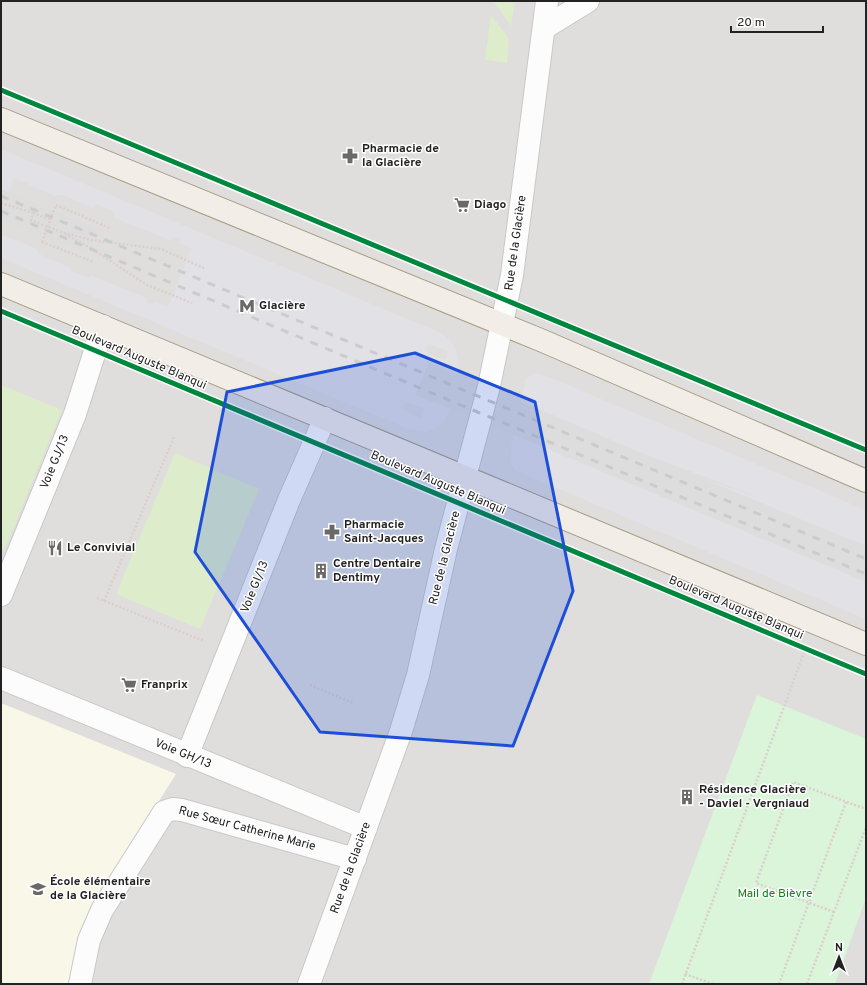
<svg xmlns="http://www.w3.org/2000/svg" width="867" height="985" font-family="Overpass,sans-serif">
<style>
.residential{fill:#dfdedc}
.education{fill:#f8f7e8}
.grass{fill:#ddeccb}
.park{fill:#daf5da}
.plaza{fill:#e2e1e5;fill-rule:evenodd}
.pier{fill:#dedddd}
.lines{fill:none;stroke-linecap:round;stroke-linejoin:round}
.minor-casing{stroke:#c9c8c7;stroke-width:24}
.major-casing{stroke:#a79c86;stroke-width:24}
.path{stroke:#dccecd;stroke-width:2.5;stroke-dasharray:2 2;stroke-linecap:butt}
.minor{stroke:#fdfcfc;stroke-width:22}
.major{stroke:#f3ede7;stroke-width:22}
.rail{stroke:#ccc;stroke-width:3;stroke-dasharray:8 8;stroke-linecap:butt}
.path-bridge{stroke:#dccecd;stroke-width:2.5;stroke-dasharray:2 2;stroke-linecap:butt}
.cycleway-casing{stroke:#fff;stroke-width:8}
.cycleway{stroke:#00873e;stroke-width:5}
.marked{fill:#1d4ed8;fill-opacity:0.2;stroke:#1d4ed8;stroke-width:3;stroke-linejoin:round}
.labels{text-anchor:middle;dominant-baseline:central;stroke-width:3;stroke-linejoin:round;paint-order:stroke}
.poi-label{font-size:12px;font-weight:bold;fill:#222;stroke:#fff;text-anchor:start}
.street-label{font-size:12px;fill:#222;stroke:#fff}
.park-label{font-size:12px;fill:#0c8416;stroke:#fff}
</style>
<rect width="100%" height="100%" fill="#f0eeeb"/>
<rect class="residential" x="1" y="1" width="865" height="983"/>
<path class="education" d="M1 703 176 774 137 836 102 889 77 946 69 984H1Z"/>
<g class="grass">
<path d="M493 1H515L511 26Z"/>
<path d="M491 15 509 39 507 63 485 60Z"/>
<path d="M1 385 62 410 4 551 1 549Z"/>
<path d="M175 453 259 489 200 629 116 594Z"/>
</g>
<path class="park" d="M757 695 866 739V898L835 984H649Z"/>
<g class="plaza">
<path d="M1 149 441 333 450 340 456 350 459 365 449 412 445 421 442 424 429 431 424 432 409 429 1 258V234L35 248 39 254 71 268V271L86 277V276L90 278 91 275 148 299 147 302 153 304 155 302 168 307 191 249 179 243 180 240 173 237 172 241 114 218 115 213 112 212V211L98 205H96L94 209 64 195 55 196 14 178 1 208ZM428 344 448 351 446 359 444 360 429 354 426 351ZM405 402 425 408 422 417 421 418 405 411 406 410 402 409Z"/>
<path d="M536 373 544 375 866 510V619L519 472 514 469 511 460V448L525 380 530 376Z"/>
</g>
<g class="pier">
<path d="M1 189 96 228 86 253 1 219Z"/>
<path d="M429 362 637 451 765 500 699 477 866 546V582L526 440 415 395Z"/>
</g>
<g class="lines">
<defs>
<g id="minor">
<path d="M544 28 588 1"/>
<path d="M1 595 75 414 103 326"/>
<path d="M1 678 366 828"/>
<path d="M187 756 289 500 325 418"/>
<path d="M80 984 89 940 102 910 164 812 173 809 182 810 355 859"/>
<path d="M309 984 401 731 418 675 446 549 489 386 512 275 547 1"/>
</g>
<g id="major">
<path d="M1 119 543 341 866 481"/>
<path d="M1 284 866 644"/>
</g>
</defs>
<use href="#minor" class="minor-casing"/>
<use href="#major" class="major-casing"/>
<g class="path">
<path d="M1 203 33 213 31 220 61 232 91 240 161 249 206 269"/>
<path d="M56 205 110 228"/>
<path d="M33 213 51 220"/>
<path d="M65 234 89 247 147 285 192 303"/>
<path d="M42 242 94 262"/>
<path d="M97 598 204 641"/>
<path d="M104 601 174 437"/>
<path d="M310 685 353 703"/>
<path d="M834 912 756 883 793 782 866 809"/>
<path d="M685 974 713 984"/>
<path d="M682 984 806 647"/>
<path d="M779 984 846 802"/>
<path d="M807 984 866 827"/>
</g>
<use href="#minor" class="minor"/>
<use href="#major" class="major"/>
<g class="rail">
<path d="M1 196 866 559"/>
<path d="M1 211 396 378 866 574"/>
</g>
<path class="path-bridge" d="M42 242 56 205"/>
<defs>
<g id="cycleway">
<path d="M1 90 866 450"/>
<path d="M1 311 866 674"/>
</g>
</defs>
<use href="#cycleway" class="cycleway-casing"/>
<use href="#cycleway" class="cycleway"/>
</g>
<path class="marked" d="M415 353 535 402 573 591 513 746 320 732 195 552 227 392Z"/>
<defs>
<symbol id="pharmacy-bare" viewBox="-9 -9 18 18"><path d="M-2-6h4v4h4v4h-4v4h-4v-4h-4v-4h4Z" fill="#6a6968" stroke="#fff" stroke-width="2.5" paint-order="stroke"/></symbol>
<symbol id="supermarket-bare" viewBox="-9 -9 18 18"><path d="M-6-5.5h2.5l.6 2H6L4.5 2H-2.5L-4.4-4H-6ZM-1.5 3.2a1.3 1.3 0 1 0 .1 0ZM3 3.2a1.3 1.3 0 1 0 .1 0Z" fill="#6a6968" stroke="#fff" stroke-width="2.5" paint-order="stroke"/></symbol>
<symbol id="metro-bare" viewBox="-9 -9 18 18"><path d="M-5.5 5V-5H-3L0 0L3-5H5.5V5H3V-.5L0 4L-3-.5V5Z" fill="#6a6968" stroke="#fff" stroke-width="2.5" paint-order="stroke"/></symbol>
<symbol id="restaurant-bare" viewBox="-9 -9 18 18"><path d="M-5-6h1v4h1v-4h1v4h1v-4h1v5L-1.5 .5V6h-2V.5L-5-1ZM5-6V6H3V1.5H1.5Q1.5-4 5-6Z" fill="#6a6968" stroke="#fff" stroke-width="2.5" paint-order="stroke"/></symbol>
<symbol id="building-bare" viewBox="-9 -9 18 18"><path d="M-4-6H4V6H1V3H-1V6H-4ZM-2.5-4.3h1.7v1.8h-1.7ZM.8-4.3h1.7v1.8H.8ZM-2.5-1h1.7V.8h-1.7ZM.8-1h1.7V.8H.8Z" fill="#6a6968" stroke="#fff" stroke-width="2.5" paint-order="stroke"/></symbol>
<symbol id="school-bare" viewBox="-9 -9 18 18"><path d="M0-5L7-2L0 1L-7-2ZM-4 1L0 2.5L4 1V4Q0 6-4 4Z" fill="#6a6968" stroke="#fff" stroke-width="2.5" paint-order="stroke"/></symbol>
</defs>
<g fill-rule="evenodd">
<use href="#pharmacy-bare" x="339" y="145" width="22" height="22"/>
<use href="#supermarket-bare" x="451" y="194" width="22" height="22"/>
<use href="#metro-bare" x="236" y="295" width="22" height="22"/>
<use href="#pharmacy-bare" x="321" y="521" width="22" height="22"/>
<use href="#restaurant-bare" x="44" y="537" width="22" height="22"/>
<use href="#building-bare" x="310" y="560" width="22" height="22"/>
<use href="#supermarket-bare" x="118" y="674" width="22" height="22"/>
<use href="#building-bare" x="676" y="786" width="22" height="22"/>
<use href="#school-bare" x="27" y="878" width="22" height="22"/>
</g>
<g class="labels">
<g class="poi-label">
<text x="362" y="149">Pharmacie de<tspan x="362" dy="14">la Glacière</tspan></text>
<text x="474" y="205">Diago</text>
<text x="259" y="306">Glacière</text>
<text x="344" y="525">Pharmacie<tspan x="344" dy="14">Saint-Jacques</tspan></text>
<text x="67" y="548">Le Convivial</text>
<text x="333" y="564">Centre Dentaire<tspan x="333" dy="14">Dentimy</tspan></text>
<text x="141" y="685">Franprix</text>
<text x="699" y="790">Résidence Glacière<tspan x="699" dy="14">- Daviel - Vergniaud</tspan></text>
<text x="50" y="882">École élémentaire<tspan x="50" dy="14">de la Glacière</tspan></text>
</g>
<g class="street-label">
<text transform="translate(516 243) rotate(-82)">Rue de la Glacière</text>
<text transform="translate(139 358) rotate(23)">Boulevard Auguste Blanqui</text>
<text transform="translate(55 462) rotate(-68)">Voie GJ/13</text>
<text transform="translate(438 483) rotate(23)">Boulevard Auguste Blanqui</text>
<text transform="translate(445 558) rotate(-76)">Rue de la Glacière</text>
<text transform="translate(255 587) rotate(-68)">Voie GI/13</text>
<text transform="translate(736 608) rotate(23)">Boulevard Auguste Blanqui</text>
<text transform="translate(183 754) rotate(22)">Voie GH/13</text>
<text transform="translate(247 829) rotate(15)">Rue Sœur Catherine Marie</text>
<text transform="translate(351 868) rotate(-70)">Rue de la Glacière</text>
</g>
<g class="park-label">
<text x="775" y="894">Mail de Bièvre</text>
</g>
</g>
<rect width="867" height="985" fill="none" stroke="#222222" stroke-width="4"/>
<g transform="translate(839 957)" stroke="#ffffff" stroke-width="3" paint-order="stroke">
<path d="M0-3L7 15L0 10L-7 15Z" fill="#222222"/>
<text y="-6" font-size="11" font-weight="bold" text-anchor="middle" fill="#222222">N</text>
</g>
<path d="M731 26v6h92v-6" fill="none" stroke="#222222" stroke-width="2"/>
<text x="737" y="26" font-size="12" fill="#222222" stroke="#ffffff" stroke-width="3" paint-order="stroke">20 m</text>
</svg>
